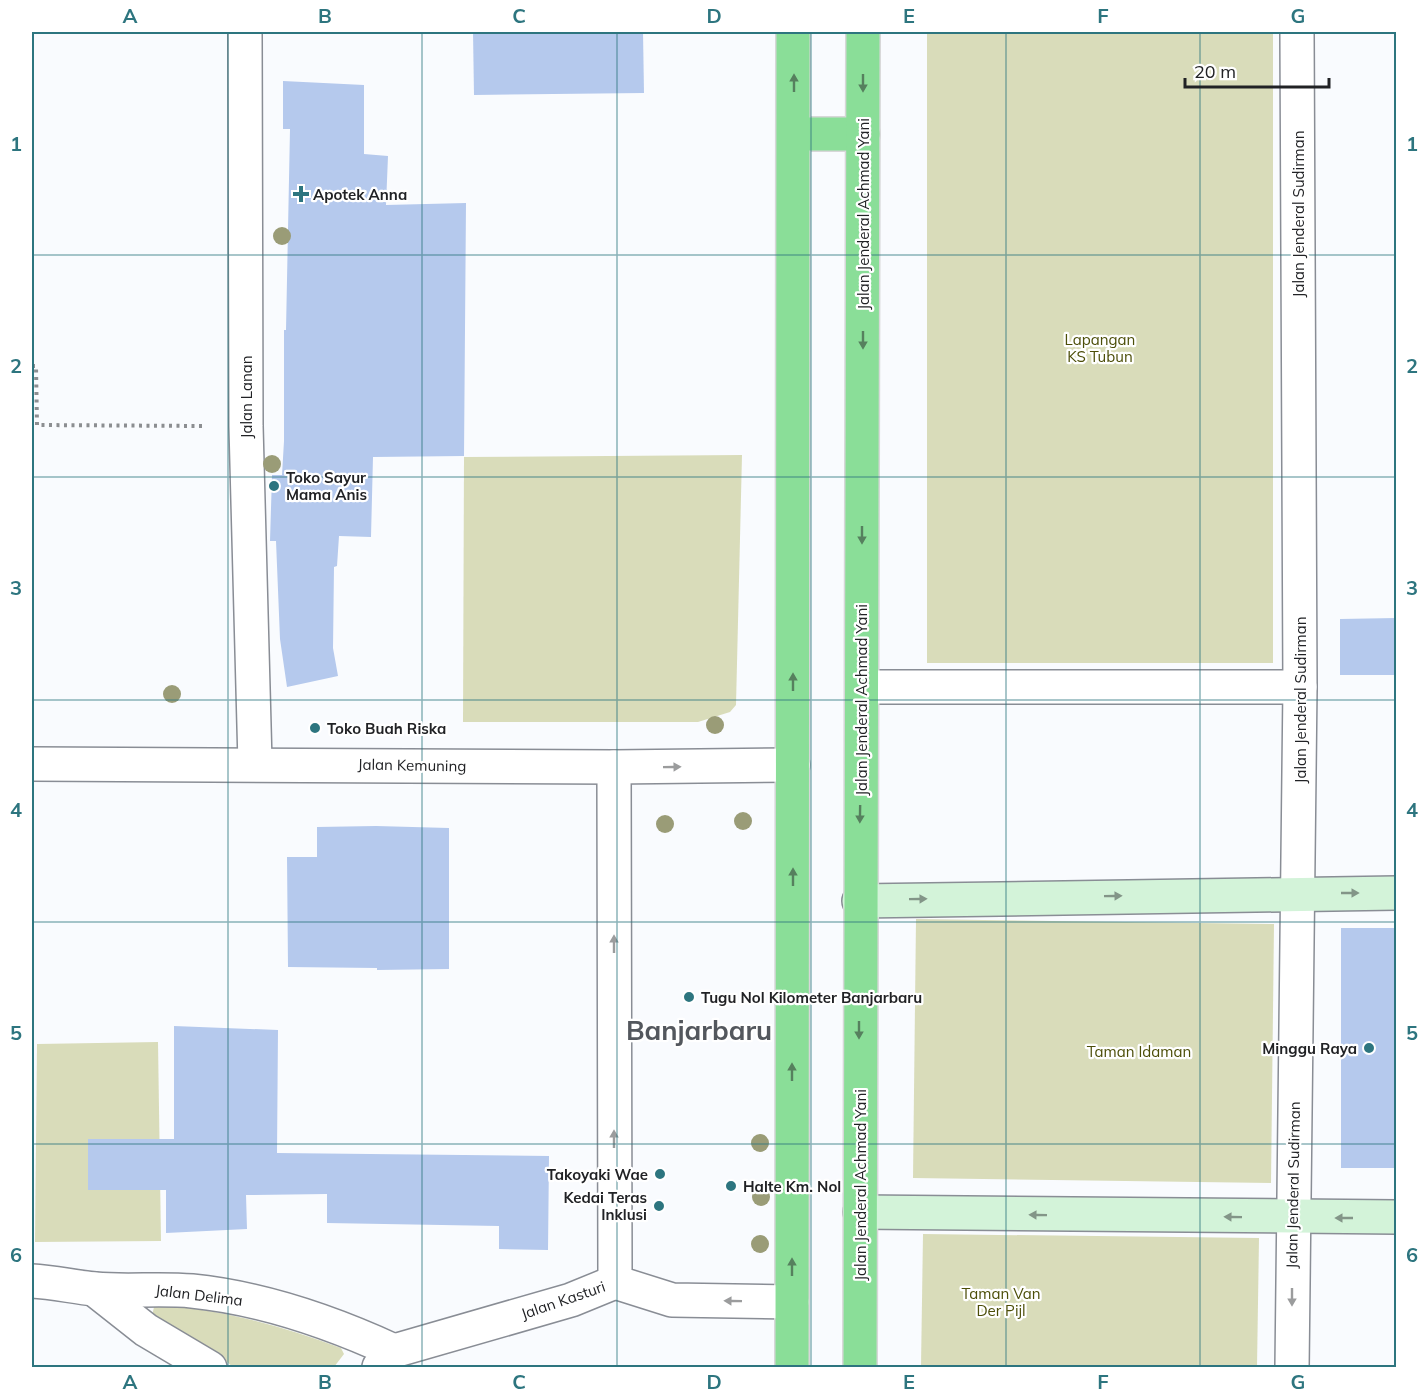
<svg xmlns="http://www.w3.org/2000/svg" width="1428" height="1399" font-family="Mulish,sans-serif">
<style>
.green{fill:#d9dcba}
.building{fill:#b5c9ed}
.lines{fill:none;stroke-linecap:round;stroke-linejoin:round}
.minor-casing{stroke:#898d95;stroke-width:36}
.tertiary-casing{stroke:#898d95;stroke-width:36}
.secondary-casing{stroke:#898d95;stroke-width:36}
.trunk-casing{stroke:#d7d7d8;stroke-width:36}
.path{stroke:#8c8e91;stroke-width:4;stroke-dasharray:3 4.5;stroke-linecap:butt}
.minor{stroke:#fff;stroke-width:33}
.tertiary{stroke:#fff;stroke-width:33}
.secondary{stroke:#d3f3d9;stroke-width:33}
.trunk{stroke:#8ade98;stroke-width:33}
.tree{fill:#9a9c77}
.oneway{fill:#56805e}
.oneway2{fill:#9b9c9d}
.oneway3{fill:#839588}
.grid{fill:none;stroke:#2d757f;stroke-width:1.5;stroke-opacity:0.55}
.poi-dot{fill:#2d757f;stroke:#fff;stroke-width:2}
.labels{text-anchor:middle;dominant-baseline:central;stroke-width:4.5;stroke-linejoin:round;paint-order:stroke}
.poi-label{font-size:15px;font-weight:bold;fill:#212225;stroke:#fff;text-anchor:start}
.street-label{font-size:15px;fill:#212225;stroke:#fff}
.park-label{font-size:15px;fill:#4c4e08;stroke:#fff}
.town-label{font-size:27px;font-weight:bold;fill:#53575d;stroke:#fff}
.neatline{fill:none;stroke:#2d757f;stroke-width:2}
.grid-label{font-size:20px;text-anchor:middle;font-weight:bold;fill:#2d757f}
</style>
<rect width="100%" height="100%" fill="#f9fbfe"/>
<g class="green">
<rect x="927" y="32" width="346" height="631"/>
<path d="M742 455 736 705 730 712 698 722H463L464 457Z"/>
<path d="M916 919 1274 924 1271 1183 913 1178Z"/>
<path d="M158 1042 161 1241 35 1242 37 1044Z"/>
<path d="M923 1234 1259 1238 1257 1367H921Z"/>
<path d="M170 1306C232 1312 283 1327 341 1348L344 1354 334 1367H233L211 1349 152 1316 154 1307Z"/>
</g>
<g class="building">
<path d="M473 32H643L644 93 474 95Z"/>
<path d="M283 81 364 85V154L388 156 386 205 466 203 464 456 373 457 371 537 339 536 337 566 334 567 333 648 338 676 287 687 280 639 276 541H270L272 475H282L284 441V330H286L290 129H283Z"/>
<path d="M1396 618V675H1340V619Z"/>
<path d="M376 826 449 828V969L377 970V968L288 967 287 857H317V827Z"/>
<rect x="1341" y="928" width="55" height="240"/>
<path d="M174 1026 278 1030 277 1153 549 1156 548 1250 499 1249V1226L327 1223V1194L246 1195 247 1229 166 1233V1190H88V1139H174Z"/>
</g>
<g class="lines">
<defs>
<g id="minor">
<path d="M862 687H1300"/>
<path d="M32 1281C53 1282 74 1287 95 1289 127 1292 160 1288 192 1291 261 1298 331 1322 394 1351"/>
<path d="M94 1289 146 1330 210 1368"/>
<path d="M379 1367 394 1351 571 1300 615 1282"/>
<path d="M1292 1368 1300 687 1297 32"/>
</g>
<g id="tertiary">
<path d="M245 32 246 426 255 763"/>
<path d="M32 764 614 767 793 765"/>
<path d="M614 767 615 1282 672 1300 792 1302"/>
</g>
<g id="secondary">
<path d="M859 901 1396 893"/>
<path d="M860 1212 1396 1217"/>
</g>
<g id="trunk">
<path d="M794 134H863"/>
<path d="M792 1368 793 32"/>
<path d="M860 1368 863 32"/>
</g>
</defs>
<use href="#minor" class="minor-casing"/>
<use href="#tertiary" class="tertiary-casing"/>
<use href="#secondary" class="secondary-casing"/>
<use href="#trunk" class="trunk-casing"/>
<path class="path" d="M32 366H36L37 425 204 426"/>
<use href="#minor" class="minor"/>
<use href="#tertiary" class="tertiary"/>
<use href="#secondary" class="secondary"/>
<use href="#trunk" class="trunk"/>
</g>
<g class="tree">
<circle cx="282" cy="236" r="9"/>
<circle cx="272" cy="464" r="9"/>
<circle cx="172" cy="694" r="9"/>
<circle cx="715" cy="725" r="9"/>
<circle cx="743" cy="821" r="9"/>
<circle cx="665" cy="824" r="9"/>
<circle cx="760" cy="1143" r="9"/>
<circle cx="761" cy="1197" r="9"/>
<circle cx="760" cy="1244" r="9"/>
</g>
<defs><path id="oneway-solid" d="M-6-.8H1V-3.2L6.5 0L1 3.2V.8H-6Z" transform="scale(1.5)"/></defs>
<g class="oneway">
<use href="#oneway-solid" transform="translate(794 83) rotate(-90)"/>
<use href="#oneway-solid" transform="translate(863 83) rotate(90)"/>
<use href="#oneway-solid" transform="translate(863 340) rotate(90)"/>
<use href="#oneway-solid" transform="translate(862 535) rotate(90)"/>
<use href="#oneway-solid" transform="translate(793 682) rotate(-90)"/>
<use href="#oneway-solid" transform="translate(860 814) rotate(91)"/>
<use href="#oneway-solid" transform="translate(793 877) rotate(-90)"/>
<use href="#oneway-solid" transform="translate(859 1030) rotate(90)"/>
<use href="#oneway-solid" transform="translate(792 1072) rotate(-90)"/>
<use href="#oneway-solid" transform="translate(792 1267) rotate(-90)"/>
</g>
<g class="oneway2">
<use href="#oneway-solid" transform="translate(672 767) rotate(-1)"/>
<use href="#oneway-solid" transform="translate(614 944) rotate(-90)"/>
<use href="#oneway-solid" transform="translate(614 1139) rotate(-90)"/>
<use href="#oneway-solid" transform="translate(1292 1297) rotate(90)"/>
<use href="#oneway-solid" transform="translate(733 1301) rotate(-179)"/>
</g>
<g class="oneway3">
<use href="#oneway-solid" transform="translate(1350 893)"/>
<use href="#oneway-solid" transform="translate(1113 896) rotate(-1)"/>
<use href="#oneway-solid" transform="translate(918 899) rotate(-1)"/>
<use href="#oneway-solid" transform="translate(1038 1215) rotate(-179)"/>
<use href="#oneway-solid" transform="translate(1233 1217) rotate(-179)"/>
<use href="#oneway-solid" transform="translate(1344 1218) rotate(180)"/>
</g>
<path class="grid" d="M228 32V1368M422 32V1368M617 32V1368M811 32V1368M1006 32V1368M1200 32V1368M32 255H1396M32 477H1396M32 700H1396M32 922H1396M32 1144H1396"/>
<g class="poi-dot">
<path d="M298 185h6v6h6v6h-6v6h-6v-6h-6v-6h6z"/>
<circle cx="274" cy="486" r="6"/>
<circle cx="315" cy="728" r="6"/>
<circle cx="689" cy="997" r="6"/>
<circle cx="1369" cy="1048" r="6"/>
<circle cx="660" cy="1174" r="6"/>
<circle cx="731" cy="1186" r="6"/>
<circle cx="659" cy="1206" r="6"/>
</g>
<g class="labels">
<g class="poi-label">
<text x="313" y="194">Apotek Anna</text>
<text x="286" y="477">Toko Sayur<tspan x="286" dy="17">Mama Anis</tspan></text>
<text x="327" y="728">Toko Buah Riska</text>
<text x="701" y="997">Tugu Nol Kilometer Banjarbaru</text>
<text x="1357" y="1048" text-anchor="end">Minggu Raya</text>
<text x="648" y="1174" text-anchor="end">Takoyaki Wae</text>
<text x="743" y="1186">Halte Km. Nol</text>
<text x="647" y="1197" text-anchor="end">Kedai Teras<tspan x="647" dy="17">Inklusi</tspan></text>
</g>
<g class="street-label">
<text transform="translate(863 214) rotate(-90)">Jalan Jenderal Achmad Yani</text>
<text transform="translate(1298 214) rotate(-90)">Jalan Jenderal Sudirman</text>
<text transform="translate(246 397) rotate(-90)">Jalan Lanan</text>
<text transform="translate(861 700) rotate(-90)">Jalan Jenderal Achmad Yani</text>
<text transform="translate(1300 700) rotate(-90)">Jalan Jenderal Sudirman</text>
<text transform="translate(412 765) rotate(1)">Jalan Kemuning</text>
<text transform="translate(860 1185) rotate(-90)">Jalan Jenderal Achmad Yani</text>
<text transform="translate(1293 1185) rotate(-89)">Jalan Jenderal Sudirman</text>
<text transform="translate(199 1295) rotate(7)">Jalan Delima</text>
<text transform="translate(563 1300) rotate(-19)">Jalan Kasturi</text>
</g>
<g class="park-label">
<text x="1100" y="339">Lapangan<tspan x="1100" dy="17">KS Tubun</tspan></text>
<text x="1139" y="1051">Taman Idaman</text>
<text x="1001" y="1293">Taman Van<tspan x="1001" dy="17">Der Pijl</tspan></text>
</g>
<g class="town-label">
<text x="699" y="1030">Banjarbaru</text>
</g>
</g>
<rect width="1428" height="1399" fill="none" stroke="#ffffff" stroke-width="66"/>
<path d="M1185 78v9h144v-9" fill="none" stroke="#212225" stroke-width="3"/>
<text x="1194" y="78" font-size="18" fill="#212225" stroke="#ffffff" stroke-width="4.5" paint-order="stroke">20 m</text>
<rect x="33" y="33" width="1362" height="1333" class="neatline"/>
<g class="grid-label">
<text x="130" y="23">A</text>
<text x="325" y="23">B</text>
<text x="519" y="23">C</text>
<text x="714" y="23">D</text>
<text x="909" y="23">E</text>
<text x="1103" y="23">F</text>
<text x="1298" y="23">G</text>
<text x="16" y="151">1</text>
<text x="1412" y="151">1</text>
<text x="16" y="373">2</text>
<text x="1412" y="373">2</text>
<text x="16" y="595">3</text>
<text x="1412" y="595">3</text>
<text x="16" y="817">4</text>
<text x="1412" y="817">4</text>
<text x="16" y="1040">5</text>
<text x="1412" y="1040">5</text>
<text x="16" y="1262">6</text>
<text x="1412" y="1262">6</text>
<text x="130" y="1389">A</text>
<text x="325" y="1389">B</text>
<text x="519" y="1389">C</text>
<text x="714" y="1389">D</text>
<text x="909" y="1389">E</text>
<text x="1103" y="1389">F</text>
<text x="1298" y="1389">G</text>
</g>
</svg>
